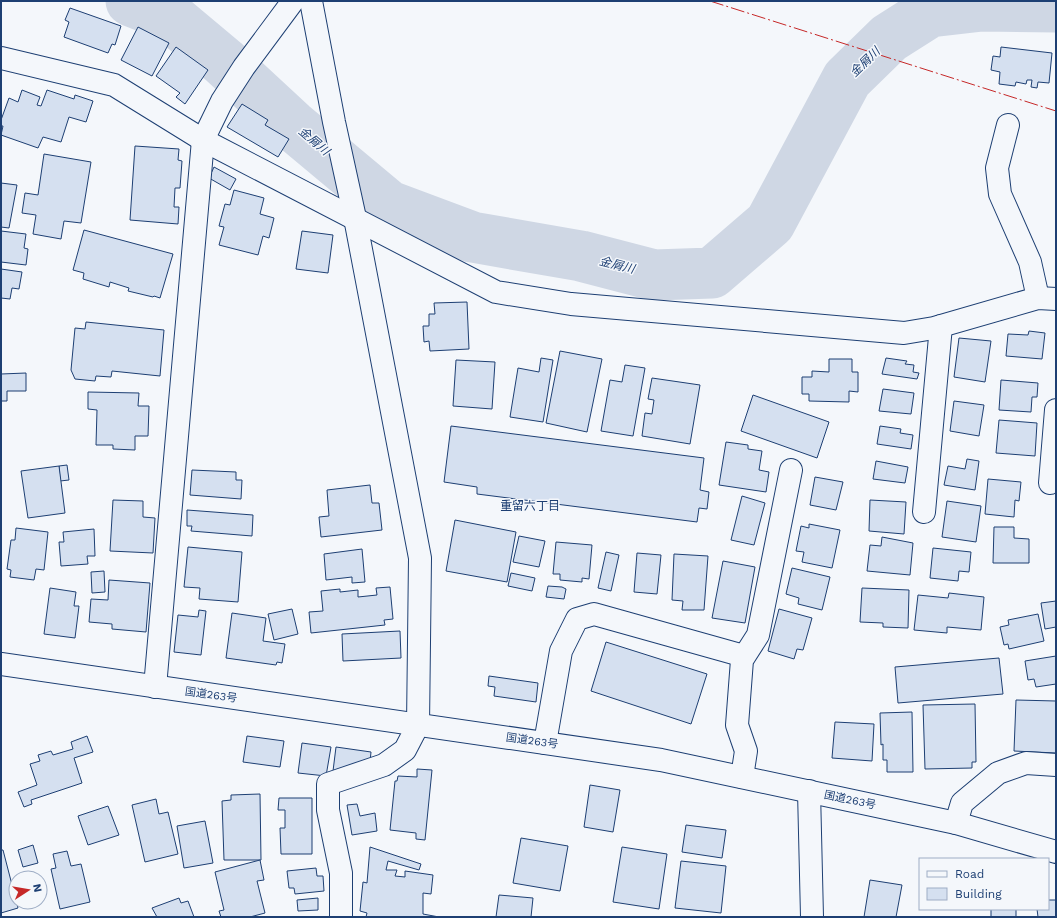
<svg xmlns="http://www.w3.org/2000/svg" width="1057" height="918" font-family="'Work Sans','Noto Sans JP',sans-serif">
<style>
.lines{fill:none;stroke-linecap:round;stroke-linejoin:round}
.river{stroke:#cfd7e4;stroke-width:51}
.building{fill:#d5e0f0;stroke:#1d3f73}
.minor-casing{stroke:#1d3f73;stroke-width:24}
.highway-casing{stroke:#1d3f73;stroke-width:24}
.minor{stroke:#f4f7fb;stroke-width:22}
.highway{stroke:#f4f7fb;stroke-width:22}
.power{stroke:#c62828;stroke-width:1;stroke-dasharray:14 3 2 3;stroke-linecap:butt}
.labels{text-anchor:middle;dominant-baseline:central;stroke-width:3;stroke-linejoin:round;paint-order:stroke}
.street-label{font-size:11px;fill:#1d3f73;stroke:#f4f7fb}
.water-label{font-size:12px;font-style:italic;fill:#1d3f73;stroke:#f4f7fb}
.neighbourhood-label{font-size:12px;fill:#1d3f73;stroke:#f4f7fb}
</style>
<rect width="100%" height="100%" fill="#f4f7fb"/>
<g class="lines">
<path class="river" d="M131 1 169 16 224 62 292 125 389 206 472 237 581 256 654 275 712 273 770 223 847 79 889 38 930 12 982 6 1056 7"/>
</g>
<g class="building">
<path d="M70 8 121 26 115 45 112 44 108 53 64 37 69 22 65 20Z"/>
<path d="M138 27 169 43 152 76 121 60Z"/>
<path d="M176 47 208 70 185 104 176 97 180 93 156 76Z"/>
<path d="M1001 47 1052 53 1049 83 1038 82 1037 88 1031 87 1032 80H1027L1026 84 1016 82 1015 86 999 84 1000 72 991 70 993 56 1000 57Z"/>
<path d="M22 90 40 97 37 105 41 106 47 90 74 99 75 95 93 101 86 122 69 117 61 142 43 137 38 148 1 135 3 126H1V120L9 98 18 102Z"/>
<path d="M242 104 268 120 265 125 289 139 278 157 227 127Z"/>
<path d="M135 146 179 149 178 160 182 161 180 188H175L174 207H179L178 224 130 220Z"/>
<path d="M44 154 91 162 81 223 64 221 61 239 33 234 36 215 22 213 25 193 38 195Z"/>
<path d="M214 167 236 179 230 190 209 178Z"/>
<path d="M1 183 17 185 9 228 1 227Z"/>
<path d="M234 190 264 198 260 214 274 218 269 238 263 236 258 255 219 245 224 227 219 226 225 204 230 205Z"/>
<path d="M84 230 173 254 160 298 154 296 153 297 128 291 129 288 110 282 109 287 83 279 84 273 73 270Z"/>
<path d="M1 231 26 234 24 248 28 249 26 265 1 262Z"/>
<path d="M302 231 333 235 328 273 296 269Z"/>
<path d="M1 269 22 272 19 289 12 288 10 299 1 298V301Z"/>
<path d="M467 302 469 349 430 351 429 341 424 342 423 326H429V314H435L434 303Z"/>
<path d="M86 322 164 330 160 376 112 371 111 377 96 376 95 381 75 379 71 370 75 328 85 329Z"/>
<path d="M1029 331 1045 333 1042 359 1006 356 1008 334 1028 335Z"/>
<path d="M959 338 991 341 985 382 954 377Z"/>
<path d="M560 351 602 359 587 432 546 423Z"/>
<path d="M541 358 553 360 543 422 510 417 518 368 539 372Z"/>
<path d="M886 358 907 361 905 364 914 365 913 372 919 373 917 379 882 374Z"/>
<path d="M829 359H852V372H858V392L849 391V402L809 401V394H802V377H812V371L829 372Z"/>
<path d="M456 360 495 362 492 409 453 406Z"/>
<path d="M625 365 645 368 633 436 601 431 610 380 622 382Z"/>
<path d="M26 373V391H7V401H1V374Z"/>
<path d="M652 378 700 385 690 444 642 436 645 413 652 414 654 400 648 399Z"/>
<path d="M1001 380 1038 383 1037 397H1032L1031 412 999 410Z"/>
<path d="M883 389 914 393 911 414 879 411Z"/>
<path d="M88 392 139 393 138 406H149L148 436H135V450L113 449V445H96L97 410 88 409Z"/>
<path d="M753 395 829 422 817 458 741 431Z"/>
<path d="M954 401 984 405 979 436 950 431Z"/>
<path d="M999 420 1037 423 1035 456 996 453Z"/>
<path d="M451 426 704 458 700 490 709 492 707 509 699 508 697 522 477 494V487L444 482Z"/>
<path d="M880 426 901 429 900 433 913 435 911 449 877 444Z"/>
<path d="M726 442 748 445V449L762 451 759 470 769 472 766 492 719 485Z"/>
<path d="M967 459 979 461 975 490 944 485 948 466 965 469Z"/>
<path d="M876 461 908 467 905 483 873 479Z"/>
<path d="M67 465 69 480 60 481 59 466Z"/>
<path d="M59 466 65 513 28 518 21 471Z"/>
<path d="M192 470 236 472V480H242L241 499 190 495Z"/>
<path d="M815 477 843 482 836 510 810 505Z"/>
<path d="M988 479 1021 482 1019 501 1015 500 1014 517 985 514Z"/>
<path d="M370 485 372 503H379L382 530 321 537 319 517 329 516 327 490Z"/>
<path d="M742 496 765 503 754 545 731 540Z"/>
<path d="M113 500 143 501V517L155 518 153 553 110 551Z"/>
<path d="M870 500 906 502 904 534 869 531Z"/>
<path d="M947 501 981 506 976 542 942 537Z"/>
<path d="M187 510 253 515 252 536 191 531 192 526H187Z"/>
<path d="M455 520 516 532 507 582 446 571Z"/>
<path d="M809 524 840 530 832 568 802 562 804 552 796 551 801 526 809 528Z"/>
<path d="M994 527H1014V538L1029 539V563H993Z"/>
<path d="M16 528 48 532 44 570 36 569 34 580 10 577 11 570 7 569 11 540H15Z"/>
<path d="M94 529 95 556H87L88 564 61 566 59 542H64L63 532Z"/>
<path d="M519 536 545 541 539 567 513 562Z"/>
<path d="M882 537 913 543 910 575 867 571 870 545 881 546Z"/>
<path d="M556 542 592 545 589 579 582 578V582L560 580V574H553Z"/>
<path d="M188 547 242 552 238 602 199 599 200 588 184 587Z"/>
<path d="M933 548 971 552 969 572 959 571 958 581 930 578Z"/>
<path d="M362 549 365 582 352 583V577L326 580 324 554Z"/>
<path d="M606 552 619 555 611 591 598 588Z"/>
<path d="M637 553 661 555 657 594 634 592Z"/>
<path d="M674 554 708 556 704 610H682L683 601 672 600Z"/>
<path d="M723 561 755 567 745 623 712 618Z"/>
<path d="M792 568 830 577 822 610 798 604 799 598 786 594Z"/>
<path d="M104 571 105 592 92 593 91 572Z"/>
<path d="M511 573 535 578 532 591 508 586Z"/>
<path d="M109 580 150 583 146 632 112 629V624L89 622 91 599 108 600Z"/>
<path d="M548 586 562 587 566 589 564 599 546 597Z"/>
<path d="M390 587 393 619 384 620 385 625 311 633 309 612 323 611 321 591 340 589V592L358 590V597L377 595 376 588Z"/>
<path d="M50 588 76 592 74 606H79L75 638 44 634Z"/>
<path d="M862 588 909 590 908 628 883 627V623L860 622Z"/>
<path d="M949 593 984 597 981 630 947 627V633L914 630 918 595 948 598Z"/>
<path d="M1056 601V627L1045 629 1041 603Z"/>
<path d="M292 609 298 634 274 640 268 614Z"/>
<path d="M779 609 812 618 803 650 797 649 794 659 768 651Z"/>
<path d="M199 610 206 611 201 655 174 652 178 615 198 617Z"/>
<path d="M232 613 266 618 263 641 285 644 282 663 277 662 276 665 226 658Z"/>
<path d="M1038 614 1044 641 1009 649 1008 644 1004 645 1000 627 1009 625 1008 620Z"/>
<path d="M400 631 401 658 343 661 342 634Z"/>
<path d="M606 642 707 674 691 724 591 691Z"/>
<path d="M1056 656V684L1036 687 1034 679 1028 680 1025 661Z"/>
<path d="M999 658 1003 694 898 703 895 667Z"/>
<path d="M489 676 538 683 536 702 494 696 495 687 488 686Z"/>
<path d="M1016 700 1056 701V753L1014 751Z"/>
<path d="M975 704 976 762H972V768L925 769 923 705Z"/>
<path d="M912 712 913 772H887V760H883V744L881 745 880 713Z"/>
<path d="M835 722 874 724 872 761 832 758Z"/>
<path d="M87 736 93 752 74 758 82 783 31 800 32 804 24 807 18 792 37 785 30 764 40 761 38 755 51 751 53 755 73 749 71 742Z"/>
<path d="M247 736 284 741 280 767 243 762Z"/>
<path d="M302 743 331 747 326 776 298 773Z"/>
<path d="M336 747 371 752 370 762 333 771Z"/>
<path d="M417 769 432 770 425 840 416 839V833L390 830 395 781H397L398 776 417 777Z"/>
<path d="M590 785 620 790 613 832 584 827Z"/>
<path d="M260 794 261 860H224L222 801 231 800V795Z"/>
<path d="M279 798H312V854H281L280 828H285V810H278Z"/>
<path d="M156 799 159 814 168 812 178 854 145 862 132 805Z"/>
<path d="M357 804 360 816 375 813 377 831 352 835 347 805Z"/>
<path d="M108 806 119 835 88 845 78 816Z"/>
<path d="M205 821 213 863 184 868 177 826Z"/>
<path d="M686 825 726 830 722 858 682 852Z"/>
<path d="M521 838 568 846 560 891 513 883Z"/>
<path d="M33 845 38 863 23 867 18 850Z"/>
<path d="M370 847 421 864 419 870 388 861 386 870H397L395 876 405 877V871L433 875 431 894 423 893V914L439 917H366L367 913 360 911 363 882 367 883Z"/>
<path d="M622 847 667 854 659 909 613 902Z"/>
<path d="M1 850H3L18 908 1 913Z"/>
<path d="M67 851 71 866 81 864 90 902 60 909 51 869 56 868 53 854Z"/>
<path d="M260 860 264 880 257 881 265 913 250 917H221L219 911 224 910 215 872Z"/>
<path d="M681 861 726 866 721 913 675 908Z"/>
<path d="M316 868 317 876H323L324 891 295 894 294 888H289L287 871Z"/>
<path d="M870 880 902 885 896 917H864Z"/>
<path d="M499 895 533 898 531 917H496Z"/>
<path d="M179 898 181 903 188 901 194 917H157L152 908Z"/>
<path d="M318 898V910L298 911 297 900Z"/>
<path d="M1048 900H1056V917H1038L1037 909H1048Z"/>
<rect x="991" y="909" width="25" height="8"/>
</g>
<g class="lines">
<defs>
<g id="minor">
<path d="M311 1 334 122 355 218 420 558 418 725 405 750 384 765 328 784V810L341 873V917"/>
<path d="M1 58 114 85 203 140 496 292 571 304 904 333 934 328 1038 298 1056 299"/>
<path d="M1008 125 997 168 1000 194 1030 262 1038 298"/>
<path d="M1050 483 1056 410"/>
<path d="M924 512 941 326"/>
<path d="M155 687 203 140 222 101 244 67 293 1"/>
<path d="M545 743 561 651 577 619 594 614 744 656"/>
<path d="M742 777 746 751 737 725 742 660 758 635 791 470"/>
<path d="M809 791 812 917"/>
<path d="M956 823 962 803 998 773 1026 763 1056 765"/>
</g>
<path id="highway" d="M1 664 661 760 956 823 1056 852"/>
</defs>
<use href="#minor" class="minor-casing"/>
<use href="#highway" class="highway-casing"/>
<use href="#minor" class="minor"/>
<use href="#highway" class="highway"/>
<path class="power" d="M710 1 1056 111"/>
</g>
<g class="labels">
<g class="street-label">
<text transform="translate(211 695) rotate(8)">国道263号</text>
<text transform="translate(532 741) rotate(8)">国道263号</text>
<text transform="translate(850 800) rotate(12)">国道263号</text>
</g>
<g class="water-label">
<text transform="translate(865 62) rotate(-44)">金屑川</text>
<text transform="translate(314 141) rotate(41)">金屑川</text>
<text transform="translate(617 265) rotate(14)">金屑川</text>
</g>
<g class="neighbourhood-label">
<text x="530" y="506">重留六丁目</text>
</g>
</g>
<rect width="1057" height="918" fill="none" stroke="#1d3f73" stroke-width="4"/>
<rect x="919" y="858" width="130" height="52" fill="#f4f7fb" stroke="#9eadc5"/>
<rect x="927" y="871" width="20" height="6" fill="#f4f7fb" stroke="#9eadc5"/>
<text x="955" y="878" font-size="12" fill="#1d3f73">Road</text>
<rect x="927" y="888" width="20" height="12" fill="#d5e0f0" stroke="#9eadc5"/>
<text x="955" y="898" font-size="12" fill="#1d3f73">Building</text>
<g transform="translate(28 890) rotate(78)"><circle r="19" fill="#f4f7fb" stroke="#9eadc5"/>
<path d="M0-3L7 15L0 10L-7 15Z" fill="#c62828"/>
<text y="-6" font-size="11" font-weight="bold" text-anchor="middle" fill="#1d3f73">N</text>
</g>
</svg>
